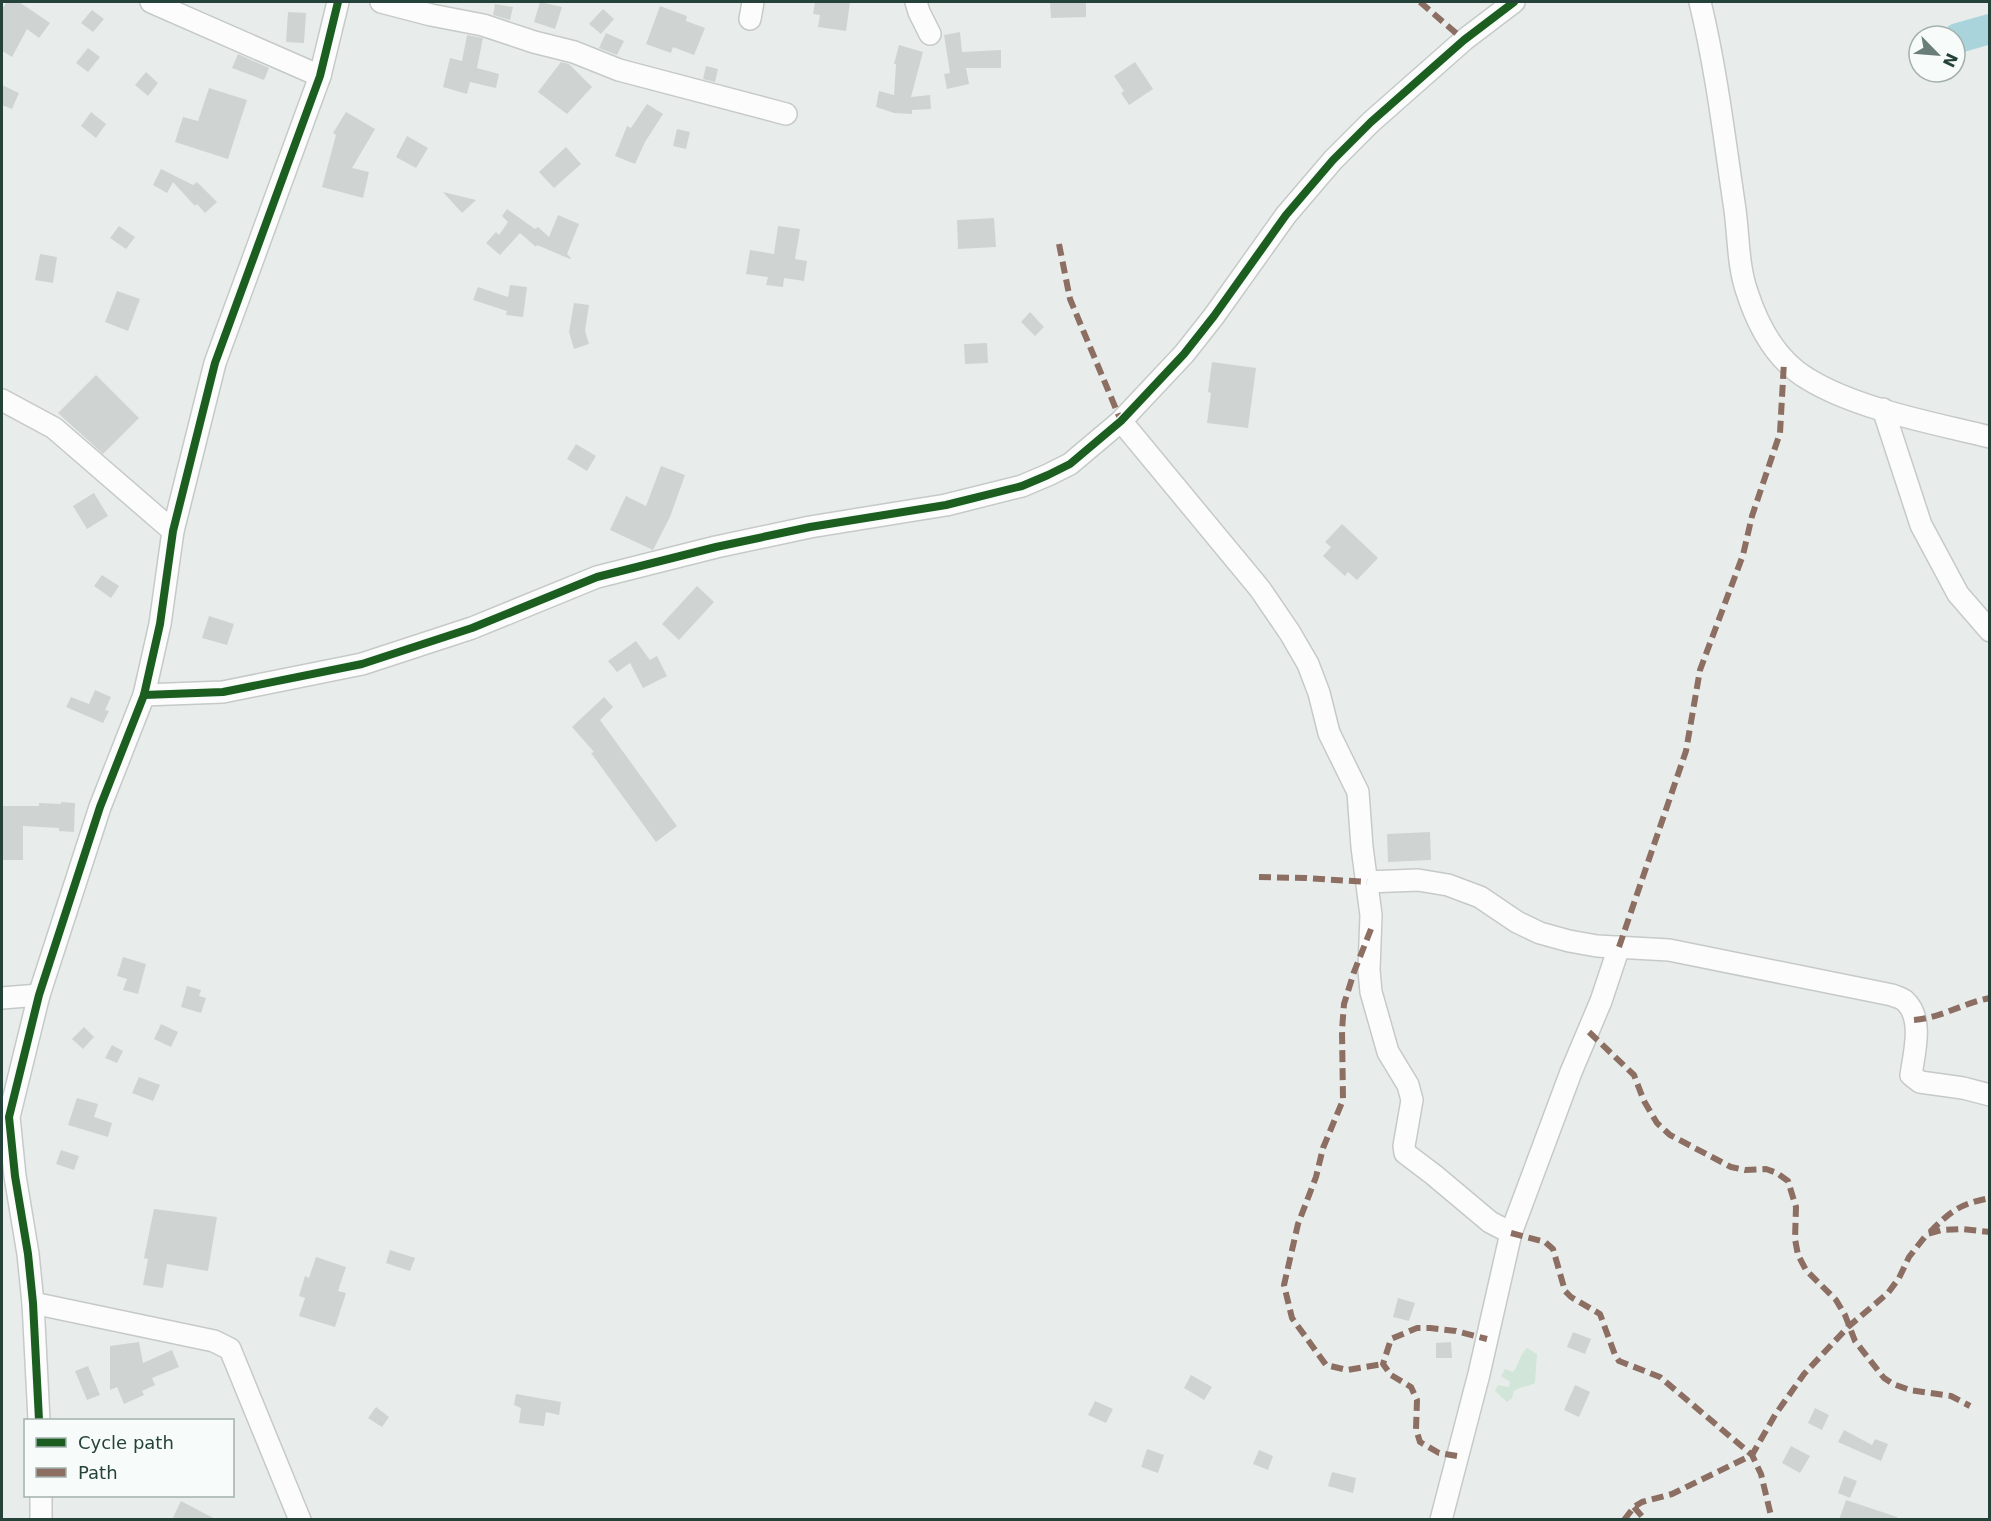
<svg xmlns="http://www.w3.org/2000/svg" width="1991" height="1521" font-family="'DejaVu Sans',sans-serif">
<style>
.green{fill:#d1e6d8}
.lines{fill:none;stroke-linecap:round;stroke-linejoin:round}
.river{stroke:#a9d4db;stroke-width:30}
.building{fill:#cfd4d2}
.street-casing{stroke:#c5cac8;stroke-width:24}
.street{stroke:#fcfcfc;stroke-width:21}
.quiet{stroke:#8d6e63;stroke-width:6;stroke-dasharray:12 6;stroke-linecap:butt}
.cycleway-casing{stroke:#f7fbf9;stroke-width:11}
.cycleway{stroke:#1b5e20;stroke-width:8}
</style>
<rect width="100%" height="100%" fill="#e8edeb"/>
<path class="green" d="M1527 1348 1537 1354 1535 1383C1528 1387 1521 1386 1514 1391L1512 1398 1507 1402 1495 1391 1498 1385 1509 1387 1510 1382 1501 1376 1505 1369 1513 1372C1520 1364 1518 1356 1527 1348Z"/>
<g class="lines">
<path class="river" d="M1958 38 1990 29"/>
</g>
<g class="building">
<path d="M7 2H19L50 23 39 38 27 29 12 57 2 51V9Z"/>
<path d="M540 2 562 7 555 29 534 22Z"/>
<path d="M815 2H850L846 31 818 27 820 15 813 14Z"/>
<path d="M1050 2H1086V17L1051 18Z"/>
<path d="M495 4 513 7 510 20 493 15Z"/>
<path d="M660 6 687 16 686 21 705 28 694 55 673 47 671 53 646 44Z"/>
<path d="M603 9 614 19 601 34 589 24Z"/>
<path d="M92 10 104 19 93 32 81 23Z"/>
<path d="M288 12 306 13 304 43 286 42Z"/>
<path d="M960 32 962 52 1001 50V68H966L969 84 947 89 944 74 950 73 944 35Z"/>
<path d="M606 33 624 41 617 55 599 48Z"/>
<path d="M467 35 483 38 477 68 499 74 496 88 470 82 467 94 443 87 450 58 462 61Z"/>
<path d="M899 45 923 52 911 97 930 95 931 109 912 110V114L894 113 876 107 879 91 894 95 896 64H894Z"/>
<path d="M88 48 100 57 88 72 76 63Z"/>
<path d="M238 54 269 68 264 80 232 68Z"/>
<path d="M561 62 569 64 592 87 567 114 538 92Z"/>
<path d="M1135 62 1153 89 1129 105 1121 93 1124 91 1114 76Z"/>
<path d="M706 66 718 69 715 82 703 79Z"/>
<path d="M146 72 158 83 148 96 135 85Z"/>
<path d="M2 85 19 93 12 109 2 105Z"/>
<path d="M209 88 247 100 228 159 175 142 183 117 198 121Z"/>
<path d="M647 104 663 114 645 142 635 164 615 156 627 126 631 128Z"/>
<path d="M91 112 106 124 96 138 81 126Z"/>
<path d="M346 112 375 129 352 168 369 172 363 198 322 187 336 135 333 133Z"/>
<path d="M677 129 690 132 686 149 673 146Z"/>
<path d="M407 136 428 148 416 168 396 157Z"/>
<path d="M566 147 581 164 554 188 539 172Z"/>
<path d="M161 169 193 185 197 182 217 202 205 213 197 204 195 206 173 182 167 193 153 185Z"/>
<path d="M443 192 476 200 462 213Z"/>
<path d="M507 209 535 229 538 227 549 237 558 215 579 224 567 254 571 258 570 259 537 245 536 247 520 233 500 255 486 243 496 232 499 235 508 222 502 216Z"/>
<path d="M994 218 996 247 958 249 957 220Z"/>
<path d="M119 226 135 237 126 249 110 238Z"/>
<path d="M778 226 800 229 795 259 807 261 804 281 784 278 783 287 766 285 768 277 746 274 750 250 774 254Z"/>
<path d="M40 254 57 257 53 283 35 280Z"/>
<path d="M510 285 527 287 523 317 506 315 507 311 473 300 478 287 508 297Z"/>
<path d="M117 291 140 299 128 331 105 322Z"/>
<path d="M574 303 589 305 585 331 589 344 574 349 569 332Z"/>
<path d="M1030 312 1044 327 1035 336 1021 322Z"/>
<path d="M987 343 988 363 965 364 964 344Z"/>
<path d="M1212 362 1256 368 1248 428 1207 423 1211 393 1208 392Z"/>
<path d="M96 375 139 418 103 454 58 413Z"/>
<path d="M576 444 596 456 587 471 567 459Z"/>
<path d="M661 466 685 475 670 517 653 550 610 530 626 496 646 506Z"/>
<path d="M94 493 108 516 87 529 73 506Z"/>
<path d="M1342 524 1378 558 1357 580 1348 572 1345 576 1323 556 1331 547 1325 542Z"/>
<path d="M102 575 119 586 111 598 94 586Z"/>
<path d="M697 586 714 602 679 640 662 624Z"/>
<path d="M209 616 234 624 227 645 202 638Z"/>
<path d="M636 641 650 660 657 656 667 676 643 688 630 663 617 672 608 661Z"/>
<path d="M95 690 111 697 105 710 109 711 103 723 66 707 71 697 89 704Z"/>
<path d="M604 697 613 707 600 720 677 826 656 842 591 753 594 752 572 727Z"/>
<path d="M61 802 75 803 74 832 59 831V828L23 826V860H2V806H39V803L61 804Z"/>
<path d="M1430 832 1431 860 1388 862 1387 834Z"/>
<path d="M123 957 146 964 138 994 123 990 127 979 117 976Z"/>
<path d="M187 986 201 990 199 996 206 998 201 1013 181 1007Z"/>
<path d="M161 1024 178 1032 171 1047 154 1039Z"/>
<path d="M84 1027 94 1037 83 1049 72 1039Z"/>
<path d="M112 1045 123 1051 117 1063 105 1058Z"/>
<path d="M139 1077 160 1085 153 1101 132 1093Z"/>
<path d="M77 1098 98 1104 94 1117 112 1123 108 1137 68 1125Z"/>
<path d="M61 1150 79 1156 74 1170 56 1164Z"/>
<path d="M154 1209 217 1217 208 1271 167 1264 163 1288 143 1285 148 1259 144 1258Z"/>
<path d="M390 1250 415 1258 410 1271 386 1263Z"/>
<path d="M316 1257 346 1267 338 1291 346 1293 335 1327 299 1316 305 1298 299 1296 305 1276 309 1278Z"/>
<path d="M1398 1298 1415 1303 1409 1321 1393 1317Z"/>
<path d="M1573 1332 1591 1339 1585 1354 1567 1347Z"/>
<path d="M139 1342 143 1363 172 1350 179 1367 152 1378 155 1385 142 1391 144 1395 124 1404 117 1387 110 1390V1346Z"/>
<path d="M1451 1342 1452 1358H1436V1343Z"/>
<path d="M88 1366 100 1395 87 1400 75 1371Z"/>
<path d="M1191 1375 1212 1387 1204 1400 1184 1388Z"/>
<path d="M1575 1385 1590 1392 1579 1417 1564 1410Z"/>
<path d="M516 1394 561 1402 559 1415 546 1412 544 1426 519 1423 521 1408 514 1405Z"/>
<path d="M1095 1401 1113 1409 1106 1423 1088 1415Z"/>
<path d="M376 1407 389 1417 382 1427 368 1418Z"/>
<path d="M1815 1408 1829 1415 1822 1430 1808 1423Z"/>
<path d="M1844 1430 1872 1445 1875 1439 1888 1444 1881 1461 1838 1442Z"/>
<path d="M1791 1446 1810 1456 1800 1473 1782 1463Z"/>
<path d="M1147 1449 1164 1455 1158 1473 1141 1467Z"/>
<path d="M1259 1450 1273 1456 1268 1470 1253 1464Z"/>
<path d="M1332 1472 1356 1478 1353 1493 1328 1486Z"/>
<path d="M1844 1476 1857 1481 1850 1498 1838 1493Z"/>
<path d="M1846 1500 1897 1517V1520H1839Z"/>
<path d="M181 1501 217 1520H172Z"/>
</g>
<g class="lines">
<defs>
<g id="street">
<path d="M151 2 320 76"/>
<path d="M381 2 431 15 483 25 534 42 574 52 619 70 786 114"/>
<path d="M916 2 919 12 930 34"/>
<path d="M1700 2C1716 68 1724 135 1734 203 1739 233 1737 263 1747 292 1758 326 1777 361 1808 379 1857 409 1933 423 1990 437"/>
<path d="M750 19 753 2"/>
<path d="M2 400 54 428 173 531"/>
<path d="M1883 409 1921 525 1958 594 1990 631"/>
<path d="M1121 421 1260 589 1290 633 1308 664 1319 693 1329 733 1358 792 1362 847 1371 915 1369 970 1371 992 1388 1052 1408 1085 1412 1100 1404 1146 1405 1153 1434 1175 1490 1222 1511 1233"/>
<path d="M144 695 223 692 362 664 472 628 597 577 716 547 810 527 946 505 1022 486 1048 475 1070 464 1121 421 1184 354 1214 316 1286 215 1333 160 1371 122 1464 40 1514 2"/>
<path d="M1367 882 1418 880 1448 885 1480 897 1517 922 1540 933 1569 941 1597 946 1669 950 1892 995C1896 997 1902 998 1905 1001 1924 1018 1914 1054 1911 1075L1920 1082 1963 1088 1990 1095"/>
<path d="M2 998 39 995"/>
<path d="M33 1303 214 1341 230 1349 300 1520"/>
<path d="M39 1420 33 1303 28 1254 15 1176 9 1117 39 995 100 807 144 695 160 624 173 531 215 363 320 76 338 2"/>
<path d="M41 1496V1520"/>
<path d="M1441 1520 1479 1374 1511 1233 1571 1072 1601 1001 1619 947"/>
</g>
</defs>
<use href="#street" class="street-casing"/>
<use href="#street" class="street"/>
<g class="quiet">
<path d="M1420 2 1464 40"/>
<path d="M1059 244 1070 299 1121 421"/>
<path d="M1259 877 1306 878 1367 882"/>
<path d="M1371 929 1354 972 1344 1004 1342 1030 1343 1100 1323 1148 1316 1177 1298 1224 1284 1285 1292 1318 1326 1365 1347 1370 1383 1364"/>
<path d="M1619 947 1686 751 1700 670 1743 555 1752 516 1780 433 1784 362"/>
<path d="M1914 1020C1941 1018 1963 1003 1990 998"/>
<path d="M1589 1032 1634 1075 1644 1101 1657 1123 1670 1135 1731 1167 1745 1170 1766 1169 1777 1173 1788 1181 1796 1207 1795 1239 1798 1255 1806 1270 1836 1300 1845 1315 1855 1341 1884 1378 1893 1384 1910 1390 1951 1396 1970 1406"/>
<path d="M1930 1232C1951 1211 1959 1204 1990 1198"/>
<path d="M1511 1233 1545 1242 1553 1249 1565 1291 1571 1297 1600 1314 1615 1355 1619 1361 1660 1377 1752 1455 1761 1474 1772 1520"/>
<path d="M1457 1456 1439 1453 1420 1442 1416 1429 1417 1400 1411 1387 1391 1375 1383 1364 1391 1339 1417 1328H1430L1456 1331 1487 1339"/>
<path d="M1634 1507 1645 1520"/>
<path d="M1624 1520 1634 1507 1642 1502 1672 1494 1752 1455 1775 1415 1804 1374 1848 1327 1888 1293 1899 1278 1909 1257 1927 1234 1942 1230 1962 1229 1990 1232"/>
</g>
<defs>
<g id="cycleway">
<path d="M144 695 223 692 362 664 472 628 597 577 716 547 810 527 946 505 1022 486 1048 475 1070 464 1121 421 1184 354 1214 316 1286 215 1333 160 1371 122 1464 40 1514 2"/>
<path d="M39 1420 33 1303 28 1254 15 1176 9 1117 39 995 100 807 144 695 160 624 173 531 215 363 320 76 338 2"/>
</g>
</defs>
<use href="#cycleway" class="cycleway-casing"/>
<use href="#cycleway" class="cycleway"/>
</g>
<rect width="1991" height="1521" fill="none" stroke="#24423a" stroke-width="6"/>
<rect x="24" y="1419" width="210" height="78" fill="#f7fbf9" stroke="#a3b1ad" stroke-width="1.5"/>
<rect x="36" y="1438" width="30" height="9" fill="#1b5e20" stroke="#a3b1ad" stroke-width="1.5"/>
<text x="78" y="1449" font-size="18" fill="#24423a">Cycle path</text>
<rect x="36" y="1468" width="30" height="9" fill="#8d6e63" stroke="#a3b1ad" stroke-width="1.5"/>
<text x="78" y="1479" font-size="18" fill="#24423a">Path</text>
<g transform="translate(1937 54) rotate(115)"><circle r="28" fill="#f7fbf9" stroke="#a3b1ad" stroke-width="1.5"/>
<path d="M0-4.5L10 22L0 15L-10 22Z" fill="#697e78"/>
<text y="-9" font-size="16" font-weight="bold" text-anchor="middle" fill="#24423a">N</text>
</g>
</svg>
